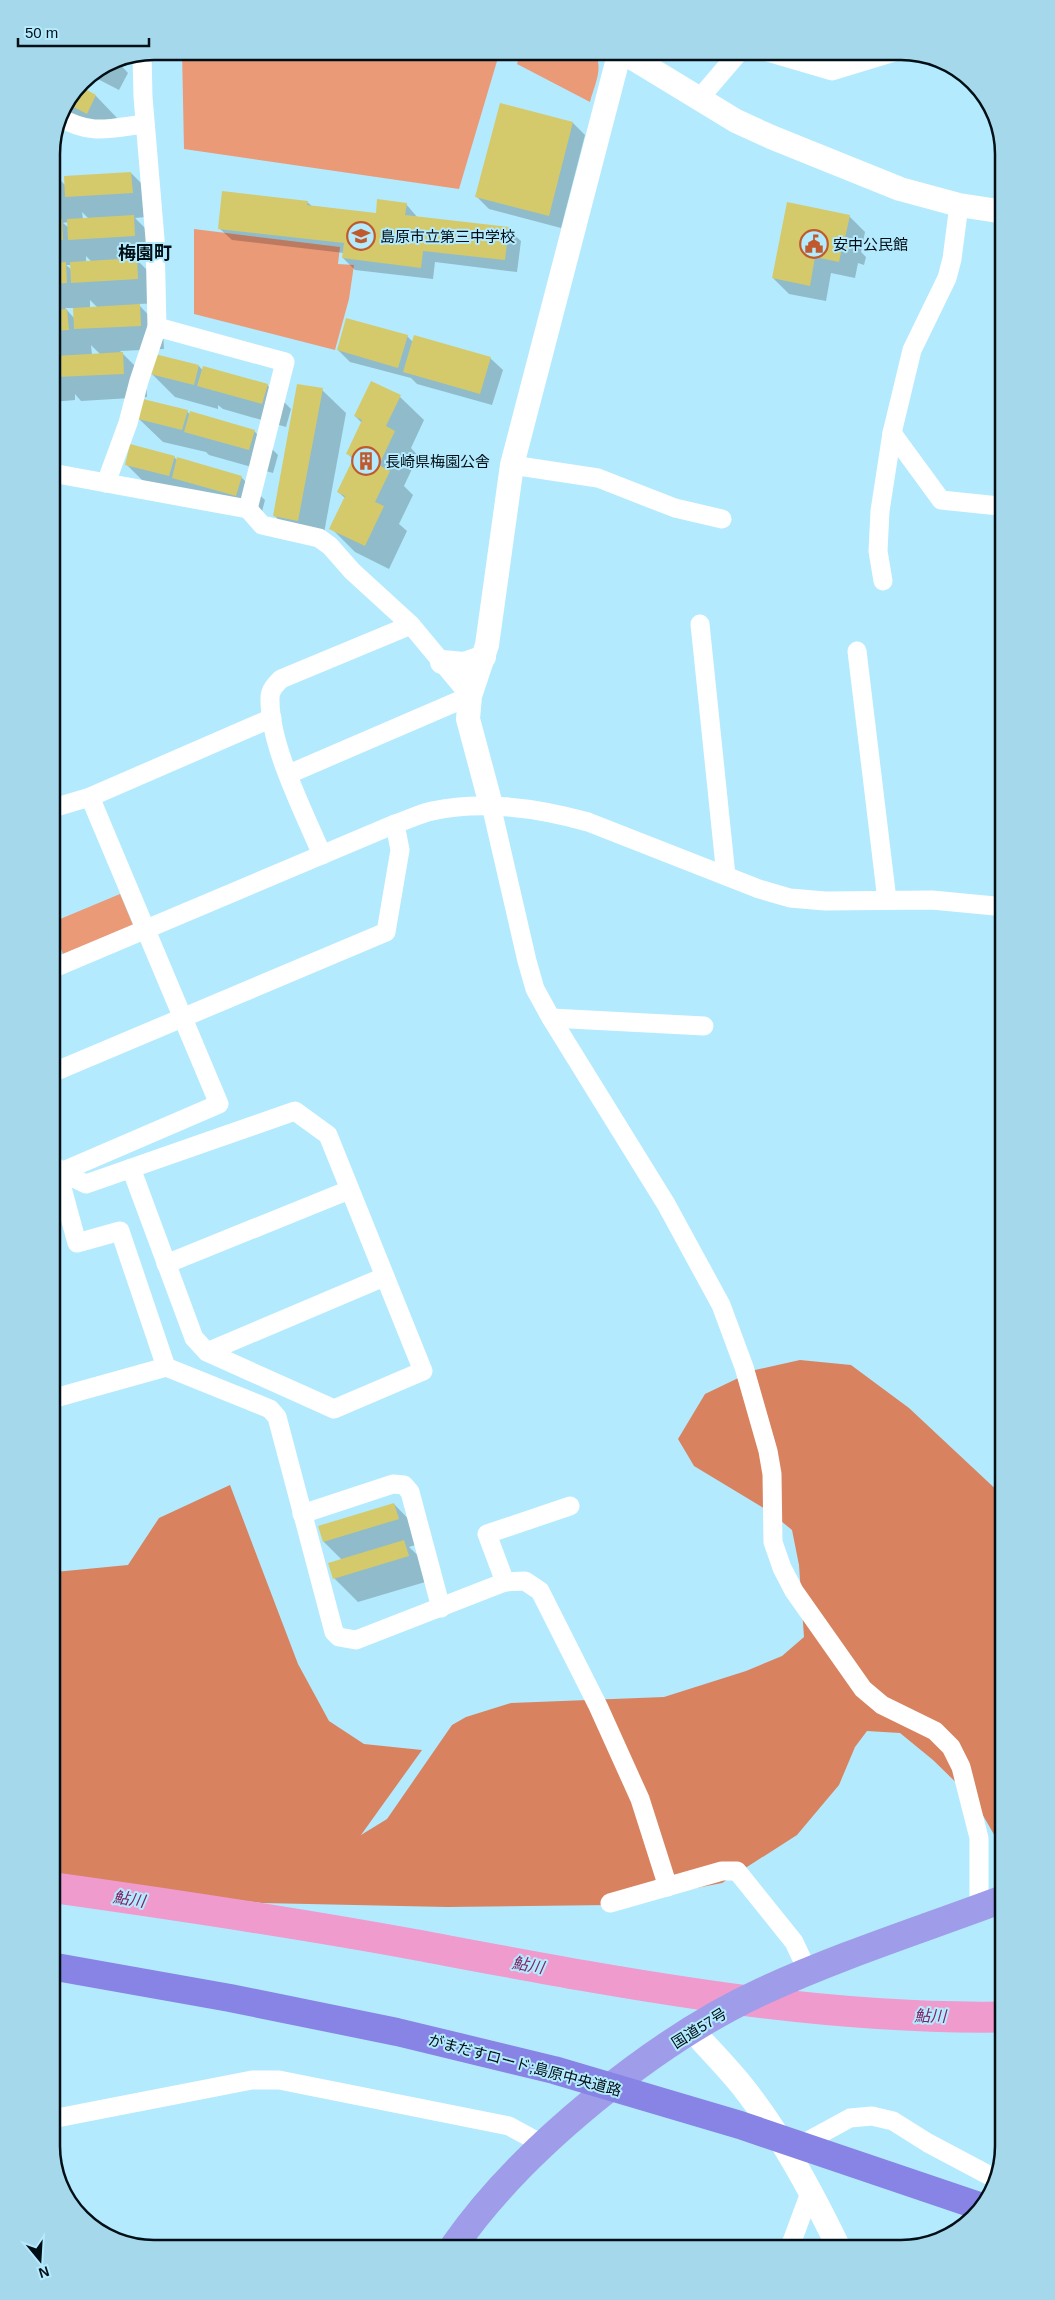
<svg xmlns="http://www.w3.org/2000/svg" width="1055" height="2300" font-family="Arial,'Noto Sans JP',sans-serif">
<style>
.green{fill:#eb9a78}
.forest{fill:#d9825f}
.shadow{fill:#0003;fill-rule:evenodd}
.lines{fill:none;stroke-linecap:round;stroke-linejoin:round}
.river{stroke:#ef9bce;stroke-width:31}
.building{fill:#d4ca6b}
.minor{stroke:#fff;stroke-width:19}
.tertiary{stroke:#fff;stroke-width:24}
.trunk{stroke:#9f9cea;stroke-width:28}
.motorway{stroke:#8784e5;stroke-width:28}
.labels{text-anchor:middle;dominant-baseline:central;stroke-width:4;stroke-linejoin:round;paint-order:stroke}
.poi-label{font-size:15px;fill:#000f16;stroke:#b4eafe;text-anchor:start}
.street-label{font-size:15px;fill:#000f16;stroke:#b4eafe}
.water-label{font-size:16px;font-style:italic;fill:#822365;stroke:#b4eafe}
.quarter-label{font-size:18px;font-weight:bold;fill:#000f16;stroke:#b4eafe}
.rim{fill:none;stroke:#000f16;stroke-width:2.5}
</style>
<rect width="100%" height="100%" fill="#b4eafe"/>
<g class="green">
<path d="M182 51H500L459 189 184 149Z"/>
<path d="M521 51H592C606 64 594 86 590 102L517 64Z"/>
<path d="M194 229 340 247 338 264 354 265 349 299 335 350 194 314Z"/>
<path d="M120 894 133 925 63 954 54 931 53 922Z"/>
</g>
<path class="forest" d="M800 1360 851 1365 909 1408 1002 1495 1003 1850 974 1800 933 1760 900 1733 867 1731 855 1747 839 1785 797 1835 722 1883 610 1905 447 1907 262 1903 56 1879 55 1572 128 1565 159 1518 230 1485 298 1664 329 1721 364 1744 422 1750 361 1835 387 1819 452 1725 466 1717 511 1703 664 1697 746 1671 782 1656 804 1637 799 1565 792 1530 770 1512 694 1466 678 1439 705 1394 755 1370Z"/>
<g class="shadow">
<path d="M115 59 128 73 119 90 90 75Z"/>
<path d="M77 87 96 96 119 120 111 137 62 109Z"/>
<path d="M501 104 573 123 585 135 561 228 489 209 477 197Z"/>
<path d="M131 173 155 197 156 216 135 218 157 240 159 260 138 261 160 283 162 303 138 304 163 330 164 349 120 351 146 377 147 397 81 401 75 394V400L52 402V359L57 364 56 356H52V179L58 178 66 186ZM82 212 89 219H83ZM68 222 69 228 63 223ZM86 256 92 262H86ZM66 265H71L72 270ZM90 300 98 308H90ZM65 308H74V318ZM91 345 101 355H92Z"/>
<path d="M307 202 312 206 377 214 406 204 418 218 508 229 521 241 517 272 435 262 433 279 355 270 343 258 344 253 232 240 219 228Z"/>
<path d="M849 216 865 232 861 252 866 257 864 265 858 263 855 278 831 273 826 301 789 294 773 278Z"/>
<path d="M407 336 413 342 490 358 503 370 492 405 417 384 411 378 350 362 338 350Z"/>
<path d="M199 366 203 371 267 385 291 409 286 427 223 409 218 405V409L175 397 151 373Z"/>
<path d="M322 390 346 413 322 544 298 540 275 516Z"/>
<path d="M400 397 424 420 411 448 418 456 404 486 413 495 399 524 407 531 389 569 355 552 331 528 345 498 338 492 354 460 347 453 362 423 355 416Z"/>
<path d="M187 411 190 415 254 431 278 455 273 473 209 455 206 452 163 442 139 419Z"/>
<path d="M174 457 178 461 241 477 265 500 260 519 150 488 126 464Z"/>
<path d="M394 1504 417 1528 422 1543 409 1547 428 1565 432 1580 358 1602 335 1579 330 1564 342 1560 324 1542 320 1527Z"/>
</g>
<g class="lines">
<path class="river" d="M56 1888C177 1905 297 1923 417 1945 610 1981 806 2020 1003 2017"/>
</g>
<g class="building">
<path d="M78 85 96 95 87 114 66 103Z"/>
<path d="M500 103 573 122 549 216 475 197Z"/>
<path d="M131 172 133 193 65 197 64 176Z"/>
<path d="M52 177H59L60 198H52Z"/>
<path d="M222 191 308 201 307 205 376 213 377 199 407 203 405 215 509 227 505 260 423 251 421 268 342 258 344 243 218 229Z"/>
<path d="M787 202 850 215 845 238 850 239 848 249 842 248 839 262 815 257 810 286 772 278Z"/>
<path d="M134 215 135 236 68 240 67 219Z"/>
<path d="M62 219 63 240 52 241V220Z"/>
<path d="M137 258 138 279 71 283 70 262Z"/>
<path d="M66 262 67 283 52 284V263Z"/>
<path d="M140 304 141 326 74 329 73 308Z"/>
<path d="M67 309 69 330 52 331V310Z"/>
<path d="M346 318 408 335 398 368 337 350Z"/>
<path d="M414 335 491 357 480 394 403 372Z"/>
<path d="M123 352 124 374 56 377 55 356Z"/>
<path d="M155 354 199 365 194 385 150 374Z"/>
<path d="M203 366 268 384 262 404 197 386Z"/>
<path d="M371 381 401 395 386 426 395 431 379 465 390 471 375 502 384 506 365 546 329 529 345 496 337 492 354 457 346 454 362 420 354 416Z"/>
<path d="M297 384 323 388 298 521 273 516Z"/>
<path d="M143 399 188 410 182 430 138 419Z"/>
<path d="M190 411 255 430 249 450 184 432Z"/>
<path d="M130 444 175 456 169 476 125 465Z"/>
<path d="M177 457 242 476 236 496 172 478Z"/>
<path d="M394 1503 399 1519 323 1542 318 1526Z"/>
<path d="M404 1540 409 1556 333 1579 328 1563Z"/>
</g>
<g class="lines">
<g class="minor">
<path d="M764 51 832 71 898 51"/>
<path d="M699 99 740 51"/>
<path d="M59 117C92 136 110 128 145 124"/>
<path d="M157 327 285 362 248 509"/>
<path d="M892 433 941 500 999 506"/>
<path d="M512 465 598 478 675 508 722 519"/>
<path d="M52 473 248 509 262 525 319 538 330 546 352 571 411 625 470 696 289 774"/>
<path d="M106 483 128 423 139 381 157 327 155 239 143 97 142 54"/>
<path d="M883 581 878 551 880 511 892 433 912 350 947 278 952 259 959 205"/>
<path d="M700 624 726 876"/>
<path d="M857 651 887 900"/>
<path d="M90 797 219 1104 61 1172 62 1188 77 1243 120 1231 166 1367 270 1409 277 1417 334 1632 339 1637 356 1640 505 1582 525 1581 540 1591 598 1706 640 1799 668 1887"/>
<path d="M491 805 527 961 535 989 551 1018 666 1204 721 1305 744 1367 768 1451 772 1474 773 1542 782 1568 794 1591 863 1689 882 1705 935 1731 951 1747 961 1767 979 1838V1908"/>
<path d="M53 808 90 797 272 718"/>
<path d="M322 855C304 812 269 745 270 698 270 690 275 685 281 679L411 625"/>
<path d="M54 968 395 824C407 820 419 814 432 811 483 800 538 808 588 822L759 889 790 898 825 901 932 900 995 906 1000 908"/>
<path d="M551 1018 704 1026"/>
<path d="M54 1072 386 932 400 850 395 824"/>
<path d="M56 1167 61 1172 86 1184 295 1111 328 1135 423 1371 334 1409 207 1352 194 1338 131 1168"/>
<path d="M166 1264 349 1190"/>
<path d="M207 1352 384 1277"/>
<path d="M55 1398 166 1367"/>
<path d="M302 1514 393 1484 404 1485 410 1492 441 1608"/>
<path d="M505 1582 487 1534 570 1506"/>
<path d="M610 1903 722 1871H737L794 1942 808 1972"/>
<path d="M57 2118 252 2080H279L509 2126 544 2145"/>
<path d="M793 2149 850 2118 872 2116 893 2121 928 2143 994 2178"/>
<path d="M791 2244 811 2190"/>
</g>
<g class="tertiary">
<path d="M621 51 736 121 771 137 900 189 959 205 998 211"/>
<path d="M442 662 464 664 484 657"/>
<path d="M491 805 468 719 470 696 487 645 512 465 620 51"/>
<path d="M692 2030C709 2049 727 2067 743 2087 781 2135 810 2189 837 2244"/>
</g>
<path class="trunk" d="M454 2246C521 2149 656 2040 763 1991 841 1955 923 1929 1003 1899"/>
<path class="motorway" d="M56 1967 230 1998 397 2032 554 2070 740 2125 982 2207"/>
</g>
<defs>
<symbol id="school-ring" viewBox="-11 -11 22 22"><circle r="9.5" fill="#b4eafe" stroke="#c05a2c" stroke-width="1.5"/><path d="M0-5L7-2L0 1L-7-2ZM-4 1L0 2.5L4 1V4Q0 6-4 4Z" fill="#c05a2c"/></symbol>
<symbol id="civic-ring" viewBox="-11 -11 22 22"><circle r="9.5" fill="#b4eafe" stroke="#c05a2c" stroke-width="1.5"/><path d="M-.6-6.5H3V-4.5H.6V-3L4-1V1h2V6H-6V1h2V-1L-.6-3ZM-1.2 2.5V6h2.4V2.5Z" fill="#c05a2c"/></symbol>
<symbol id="building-ring" viewBox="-11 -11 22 22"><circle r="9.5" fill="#b4eafe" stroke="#c05a2c" stroke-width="1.5"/><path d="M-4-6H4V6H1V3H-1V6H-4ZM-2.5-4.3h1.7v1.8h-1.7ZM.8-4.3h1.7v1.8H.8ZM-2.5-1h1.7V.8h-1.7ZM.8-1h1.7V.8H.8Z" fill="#c05a2c"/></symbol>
</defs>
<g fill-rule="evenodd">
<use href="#school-ring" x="345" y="220" width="32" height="32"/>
<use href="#civic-ring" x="798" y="228" width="32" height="32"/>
<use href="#building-ring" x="350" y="445" width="32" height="32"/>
</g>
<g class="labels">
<g class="poi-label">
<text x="380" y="236">島原市立第三中学校</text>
<text x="833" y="244">安中公民館</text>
<text x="385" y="461">長崎県梅園公舎</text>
</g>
<g class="street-label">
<text transform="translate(699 2028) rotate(-32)">国道57号</text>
<text transform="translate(525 2065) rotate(15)">がまだすロード;島原中央道路</text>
</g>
<g class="water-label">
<text transform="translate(129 1899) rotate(9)">鮎川</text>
<text transform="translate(528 1965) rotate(10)">鮎川</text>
<text transform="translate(930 2016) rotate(1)">鮎川</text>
</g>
<g class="quarter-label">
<text x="145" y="253">梅園町</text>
</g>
</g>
<path d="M0 0H1055V2300H0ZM154 60H901A94 94 0 0 1 995 154V2146A94 94 0 0 1 901 2240H154A94 94 0 0 1 60 2146V154A94 94 0 0 1 154 60Z" fill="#a6d8eb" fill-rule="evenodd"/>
<path class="rim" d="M154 60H901A94 94 0 0 1 995 154V2146A94 94 0 0 1 901 2240H154A94 94 0 0 1 60 2146V154A94 94 0 0 1 154 60Z"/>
<g transform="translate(40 2260) rotate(162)" stroke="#b4eafe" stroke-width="4" paint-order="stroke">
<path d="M0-4L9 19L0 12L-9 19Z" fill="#000f16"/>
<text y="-8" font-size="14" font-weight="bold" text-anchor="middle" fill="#000f16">N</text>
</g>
<path d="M18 38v8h131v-8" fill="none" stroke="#000f16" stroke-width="2.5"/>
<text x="25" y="38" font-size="15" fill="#000f16" stroke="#b4eafe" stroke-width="4" paint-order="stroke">50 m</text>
</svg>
